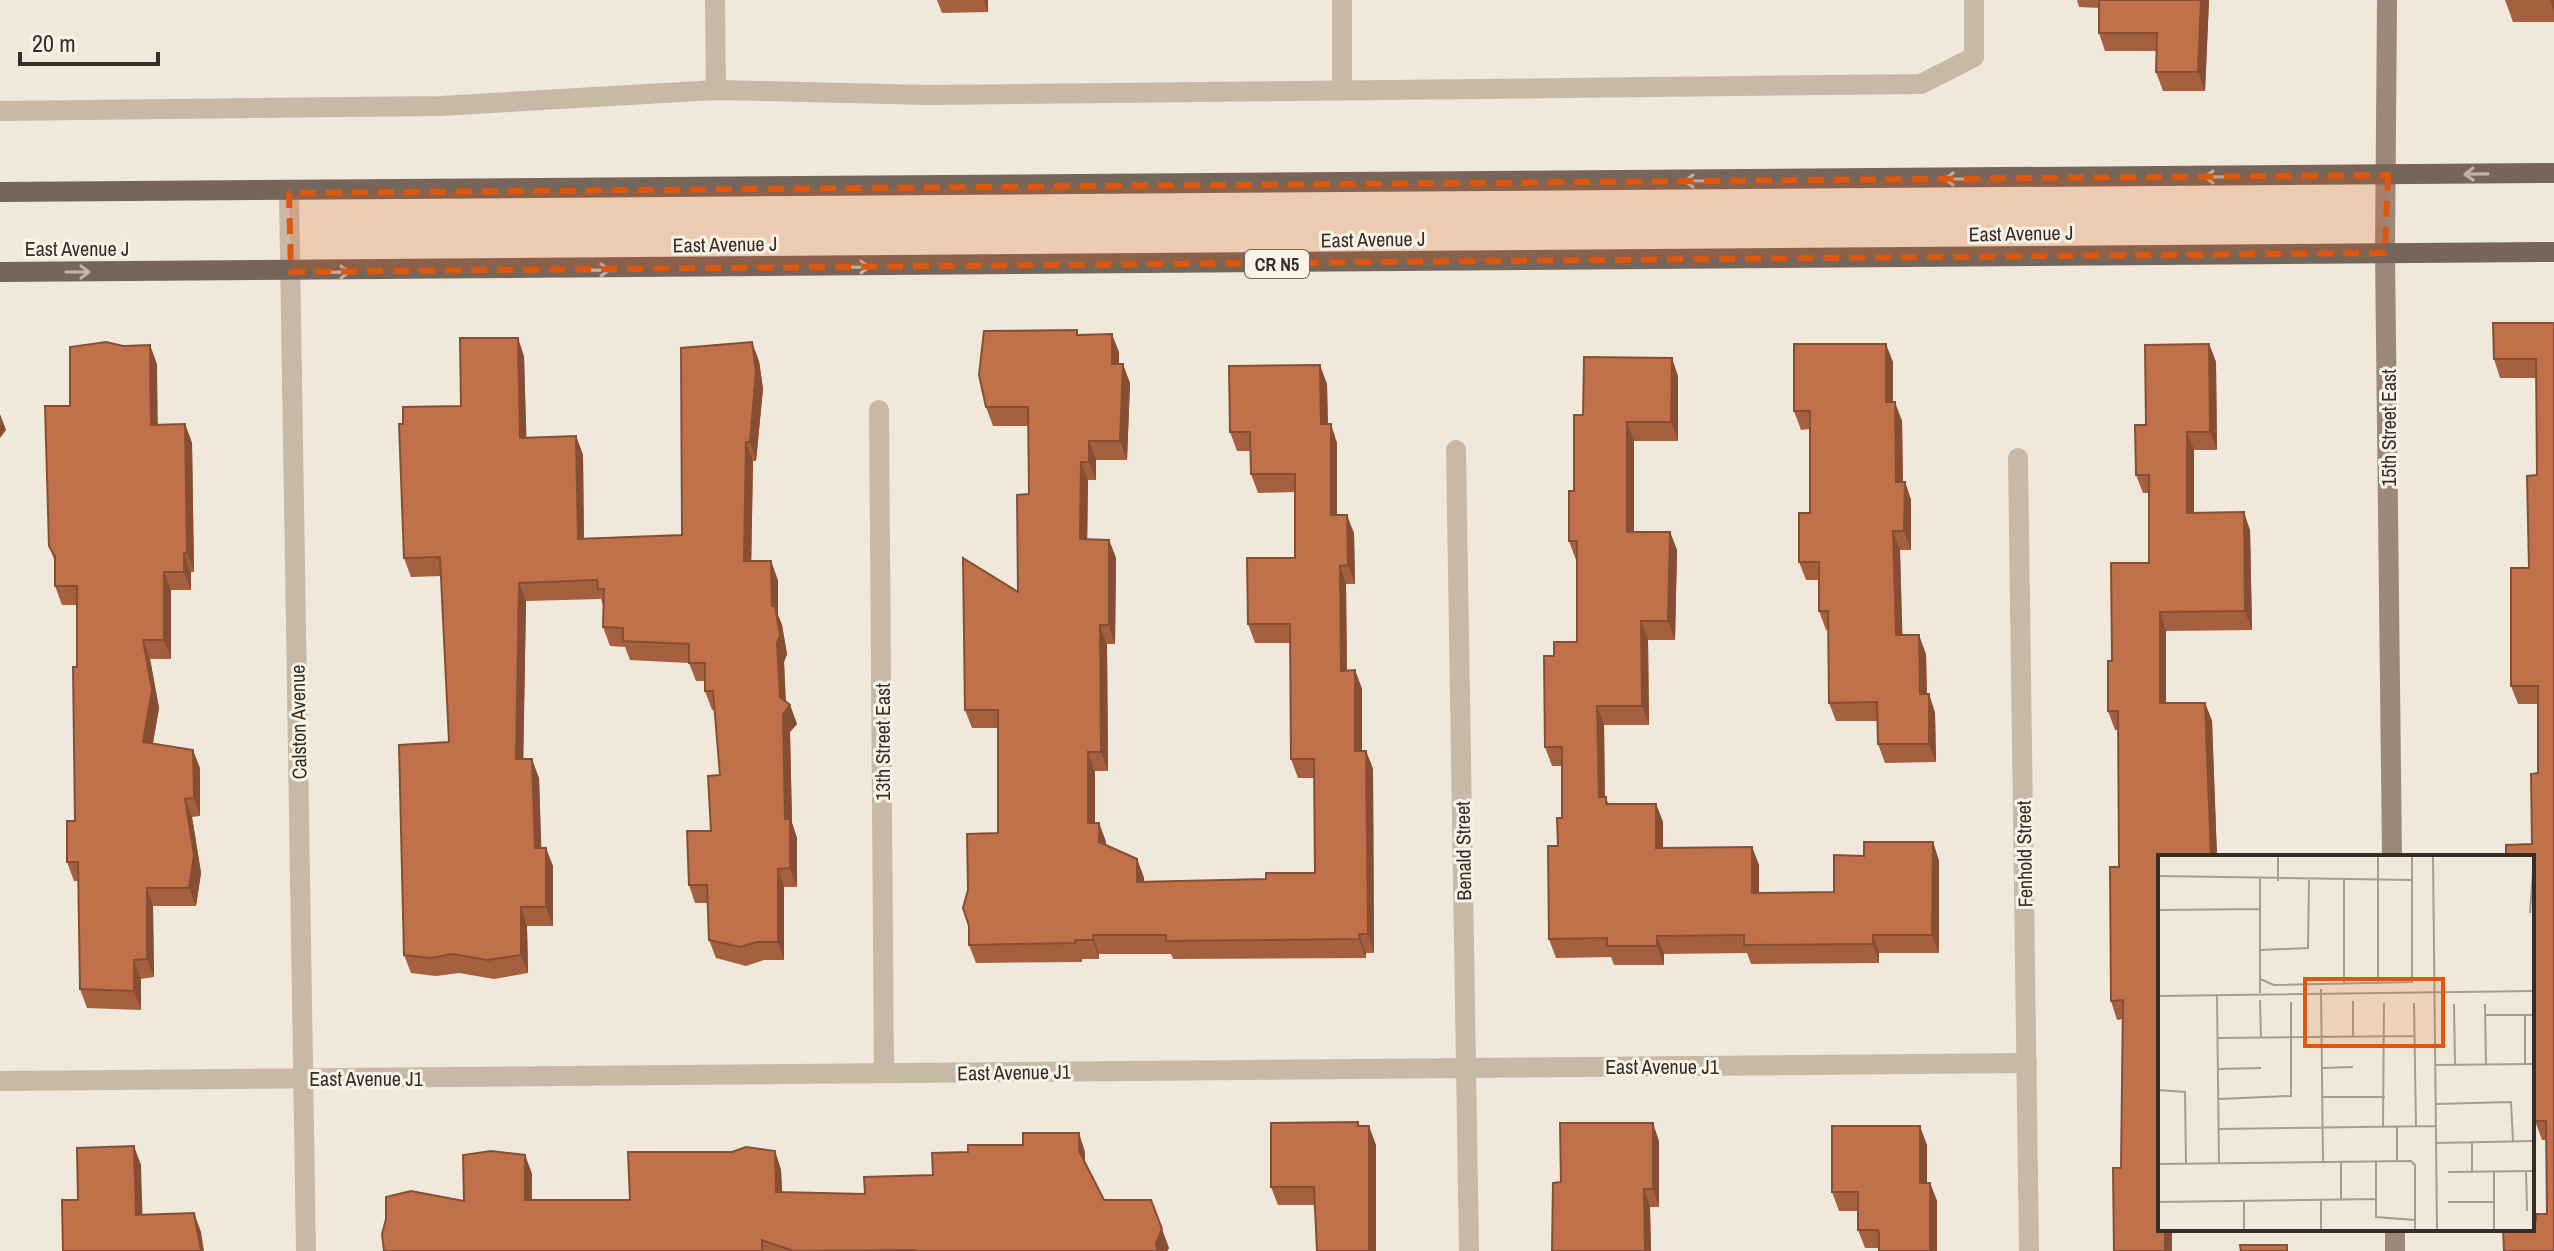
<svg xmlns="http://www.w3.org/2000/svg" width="2554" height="1251" font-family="'Archivo Narrow',sans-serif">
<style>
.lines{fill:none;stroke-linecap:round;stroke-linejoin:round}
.street{stroke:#c8b9a7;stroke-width:20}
.secondary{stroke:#9b8879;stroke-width:20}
.primary{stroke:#766559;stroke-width:20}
.wall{fill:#a5613f}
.shaded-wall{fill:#864f33}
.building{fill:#c07149;stroke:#864f33;stroke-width:2}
.oneway{stroke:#beb3a7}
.marked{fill:#df570d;fill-opacity:0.2;stroke:#df570d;stroke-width:6;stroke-dasharray:16 10;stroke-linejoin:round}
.labels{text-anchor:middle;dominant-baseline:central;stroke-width:6;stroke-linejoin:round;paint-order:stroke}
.shield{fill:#f8f2e7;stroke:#706861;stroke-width:2}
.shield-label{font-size:18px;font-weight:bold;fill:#352d27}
.street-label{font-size:20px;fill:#352d27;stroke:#f8f2e7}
.inset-road{fill:none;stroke:#a59d93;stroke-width:2}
.view{fill:#df570d;fill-opacity:0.15;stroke:#df570d;stroke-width:4}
.inset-edge{fill:none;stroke:#352d27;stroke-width:4}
</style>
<rect width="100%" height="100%" fill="#f0e8db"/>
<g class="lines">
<g class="street">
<path d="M715 0 716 90"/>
<path d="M1342 89V0"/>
<path d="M0 111 440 106 716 90 930 95 1921 84 1974 57V0"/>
<path d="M289 193 306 1251"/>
<path d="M879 410 884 1073"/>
<path d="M1456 450 1469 1251"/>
<path d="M2018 458 2029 1251"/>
<path d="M0 1081 2027 1063"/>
</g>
<g class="secondary">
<path d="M2387 0 2385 253 2392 857"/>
<path d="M2395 1229V1251"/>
</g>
<g class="primary">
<path d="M0 192 2554 173"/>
<path d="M0 272 2554 252"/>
</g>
</g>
<g class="wall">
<path d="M937 0H988V12L942 13Z"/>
<path d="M2077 0H2209L2205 91H2163L2156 72V51H2105L2099 33V8L2079 7Z"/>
<path d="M2505 0H2554V22H2513Z"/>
<path d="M2554 323V1251L2536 1220 2547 1214 2546 1140H2542L2535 1121 2533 971H2532V844L2538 773V704H2518L2511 686 2529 568 2537 475 2536 378H2500L2494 359Z"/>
<path d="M1078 335 1119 352V364L1130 383 1127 460H1096V480H1088L1087 539 1109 540 1116 558 1115 644H1107L1108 771H1095V823H1099L1106 842V845L1137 859 1144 878V882L1266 879 1315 873 1314 778H1298L1291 759 1290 643H1255L1248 624 1295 558V492L1258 493 1251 474V451H1237L1230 432 1327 384 1328 424 1337 443V515L1354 533 1355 584H1346L1347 671 1355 670 1362 689V751H1366L1373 769 1374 953H1366V958L1173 959 1171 954H1099V959H1082V962L976 963 969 945 998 833V728H972L965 710 1018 592 1029 494 1028 426H993L986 407Z"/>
<path d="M2209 344 2216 362 2217 450H2194V513L2250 530 2252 630 2166 631V703H2205L2212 721 2217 857H2160V1229H2194V1231H2172V1251L2121 1168 2123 1019 2117 1020 2111 1001 2119 867 2118 730H2115L2108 711 2112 661 2149 563V493H2143L2136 475 2146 425Z"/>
<path d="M524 356 526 438 576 436 583 455 584 538 682 535 759 361 763 389 756 461H753L751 561 778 580V615L782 625 787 654 784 662 786 702 790 705 797 724 790 732 792 823 797 838V887H784V960H764L746 966 716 958 709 940 707 903H695L689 885 711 831 720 775 715 710H712L705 691V681H696L689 663 630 660 625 647 610 646 603 627V605L601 599 526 601 523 759 539 778 541 848 553 866V926H527L528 973 494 979 459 973 436 976 411 973 404 955 449 742 441 576 411 577 404 558 403 424 461 406Z"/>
<path d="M1893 362V402L1902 421 1903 482H1905L1911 500V550H1900L1902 635 1926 654 1927 694H1929L1935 713 1936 762 1885 763 1878 744 1877 721H1836L1829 703 1828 630H1826L1819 611V580H1806L1799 562 1810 513V429L1801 430 1794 411Z"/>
<path d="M157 364V425L185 424 192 443 194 572H191V590H171V659H150L159 708 153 743 200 768V816L192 817 201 873 196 906H153L154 977 141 979V1010L87 1008 80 989 78 881H74L67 862 75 821 77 605H62L55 586V562L49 546 70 406Z"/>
<path d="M1678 376V441H1634V532H1670L1677 550 1675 640H1648L1649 725H1604L1605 797 1609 804H1656L1663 822V848L1752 847 1759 865V893L1834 892 1864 856 1933 842 1939 861V953H1879V963L1751 964 1747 953 1664 954V965H1614L1611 957 1556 958 1549 939 1562 818V766H1552L1545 747 1554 656 1577 642V560H1576L1569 541 1583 415Z"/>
<path d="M1360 1126 1376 1145V1251L1315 1205H1278L1271 1187Z"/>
<path d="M1659 1141V1207H1650L1651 1251H1552L1561 1182Z"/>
<path d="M1927 1145V1183H1930L1937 1201 1879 1248H1865L1858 1230V1211H1839L1832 1192Z"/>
<path d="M775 1151 781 1170 782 1192 865 1194 933 1175 1085 1152V1164L1104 1200 1169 1248 1167 1251H384L464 1201 525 1155 532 1174V1200H630Z"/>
</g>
<g class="shaded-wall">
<path d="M984 0H988V12Z"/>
<path d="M2201 0H2209L2205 91 2198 72Z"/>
<path d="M2550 0H2554V12Z"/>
<path d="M1112 334 1119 352V383L1112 364Z"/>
<path d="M518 338 524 356 527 456 520 438Z"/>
<path d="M752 342 759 361 763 389 756 461 750 442Z"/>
<path d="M1886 344 1893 362V421L1886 402Z"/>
<path d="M2209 344 2216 362 2217 450 2210 432Z"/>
<path d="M150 345 157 364 158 443 151 425Z"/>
<path d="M1672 358 1678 376V441L1671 422Z"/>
<path d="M1123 364 1130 383 1127 460 1120 441Z"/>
<path d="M1320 365 1327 384 1328 443 1321 424Z"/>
<path d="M1895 402 1902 421 1903 500 1896 482Z"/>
<path d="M0 414 6 430 0 438Z"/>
<path d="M1627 422 1634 441V551L1627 532Z"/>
<path d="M185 424 192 443 194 572 187 553Z"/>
<path d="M1331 424 1337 443V534L1331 515Z"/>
<path d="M2187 432 2194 450V531L2187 513Z"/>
<path d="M576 436 583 455 584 557 578 539Z"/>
<path d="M1089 441 1096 460V480L1089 462Z"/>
<path d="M746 442 753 461 751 580 744 561Z"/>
<path d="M1081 462 1088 480 1087 557 1080 539Z"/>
<path d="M1905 482 1911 500V550L1904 531Z"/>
<path d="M2244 512 2250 530 2252 630 2245 611Z"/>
<path d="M1347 515 1354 533 1355 584 1348 565Z"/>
<path d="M1893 531 1900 550 1903 654 1896 635Z"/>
<path d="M1670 532 1677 550 1675 640 1668 621Z"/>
<path d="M1109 540 1116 558 1115 644 1109 625Z"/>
<path d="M184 553 191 572V590L184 572Z"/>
<path d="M771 561 778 580V615L782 625 787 654 784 662 786 710 790 705 797 724 790 732 792 823 797 838V887L790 868 785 819 783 714 780 697 772 606Z"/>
<path d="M1340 566 1346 584 1347 689 1341 671Z"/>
<path d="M164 572 171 590V659L164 640Z"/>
<path d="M519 583 526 601 523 778 516 759Z"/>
<path d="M2160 612 2166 631V721L2160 703Z"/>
<path d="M1641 621 1648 640 1649 725 1642 706Z"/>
<path d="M1100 625 1107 644 1108 771 1101 752Z"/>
<path d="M1919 635 1926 654 1927 713 1920 694Z"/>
<path d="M143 640 150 659 159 708 150 760 143 742Z"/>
<path d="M1355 670 1362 689V769L1355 751Z"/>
<path d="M1929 694 1935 713 1936 762 1929 744Z"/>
<path d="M2205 703 2212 721 2217 857H2211Z"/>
<path d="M1597 706 1604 725 1605 815 1599 797Z"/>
<path d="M193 750 200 768V816L194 798Z"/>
<path d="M1366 751 1373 769 1374 953 1368 934Z"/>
<path d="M1088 752 1095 771V842L1088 823Z"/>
<path d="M532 759 539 778 542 866 535 848Z"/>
<path d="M185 799 192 817 201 873 196 906 189 888Z"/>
<path d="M1656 804 1663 822V867L1656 848Z"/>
<path d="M1099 823 1106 842V861L1099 842Z"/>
<path d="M1933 842 1939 861V953L1932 935Z"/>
<path d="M1752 847 1759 865V912L1752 893Z"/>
<path d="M546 848 553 866V926L546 907Z"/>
<path d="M1137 859 1144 878V901L1137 882Z"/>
<path d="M778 869 784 887V960L778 942Z"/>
<path d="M147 888 153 906 154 977 147 959Z"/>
<path d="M521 907 527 926 528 973 521 955Z"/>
<path d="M1359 934 1366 953V958L1359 939Z"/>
<path d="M1093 935 1099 954V959L1093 940Z"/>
<path d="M1873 935 1879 953V963L1873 944Z"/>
<path d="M1657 936 1664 954V965L1657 946Z"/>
<path d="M134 960 141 979V1010L134 991Z"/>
<path d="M1653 1123 1659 1141V1207L1653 1189Z"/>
<path d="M1369 1126 1376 1145V1251H1369Z"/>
<path d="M1920 1126 1927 1145V1201L1920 1183Z"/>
<path d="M1079 1133 1085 1152V1170L1079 1151Z"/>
<path d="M134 1146 141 1165 143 1234 136 1215Z"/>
<path d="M775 1151 781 1170 783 1210 776 1192Z"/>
<path d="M525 1155 532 1174 531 1218 525 1200Z"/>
<path d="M1930 1183 1937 1201V1251H1930Z"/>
<path d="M1644 1189 1650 1207 1651 1251H1645Z"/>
<path d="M194 1213 201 1232 204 1251H201Z"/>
<path d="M1162 1229 1169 1248 1167 1251H1157L1156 1243Z"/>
<path d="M2165 1229H2171L2172 1231V1251H2165Z"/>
</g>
<g class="building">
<path d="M2099 0H2201L2198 72H2156L2157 33H2099Z"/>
<path d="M2493 323H2554V1251H2504L2503 1229H2532V1220H2536V1214H2547L2546 1121H2535L2533 952H2532V857H2506V845L2532 844 2531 774 2538 773V686H2511V568H2529L2527 476 2537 475 2536 359H2494Z"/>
<path d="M1077 330V335L1112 334V364H1123L1120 441H1089V462H1081L1080 539 1109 540V625H1100L1101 752H1088V823H1099V842L1137 859V882L1266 879V873H1315L1314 759H1291L1290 624H1248L1247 558H1295V474H1251L1250 432H1230L1229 366 1320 365 1321 424H1331V515H1347L1348 565 1340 566 1341 671 1355 670V751H1366L1368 934H1359V939L1166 941V935H1093V940H1075V943L969 945V926L963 908 968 890 967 834 998 833V710H965L963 558 1018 592 1017 495 1029 494 1028 407H986L979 375 984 331Z"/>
<path d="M460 338H518L520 438 576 436 578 539 682 535 681 348 752 342 756 371 750 442H746L744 561H771L772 606H775L780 635 777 643 780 697 790 705 783 714 785 819H790V868L778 869V942H757L740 947 709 940 707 885H689L687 831H711L708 776 720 775 713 691H705V663H689V644L623 641V628L603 627 604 589H598L597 580 519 583 516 759H532L535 848H546V907H521V955L487 960 453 954 430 958 404 955 399 745 449 742 440 557 404 558 399 424H403V407L461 406Z"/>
<path d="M106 342 123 346 150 345 151 425 185 424 187 553H184V572H164V640H143L152 690 143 742 193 750 194 798 185 799 194 855 189 888H147V959L134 960V991L80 989 78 862H67V821H75L73 667H77V586H55V556L49 546 45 406H70V347Z"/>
<path d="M1794 344H1886V402H1895L1896 482H1905L1904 531H1893L1896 635H1919L1920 694H1929V744H1878L1877 702 1829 703 1828 611H1819V562H1799V513H1810V411H1794Z"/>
<path d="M2209 344 2210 432H2187V513L2244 512 2245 611 2160 612V703H2205L2211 857H2160V1229H2165V1251H2114L2113 1168H2121L2123 1000 2111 1001 2110 867H2119L2118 711H2108V661H2112L2111 563H2149V475H2136L2135 425H2146L2145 345Z"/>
<path d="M1584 357 1672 358 1671 422H1627V532H1670L1668 621H1641L1642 706H1597L1599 797H1606V804H1656V848L1752 847V893L1834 892V855L1864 856V842H1933L1932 935H1873V944L1744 945V935L1657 936V946H1607V938L1549 939 1548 846H1558L1557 818H1562V747H1545L1544 656H1554V642H1577V541H1569V491H1574V415H1583Z"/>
<path d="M1358 1122V1126H1369V1251H1317L1314 1187H1271V1123Z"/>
<path d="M1560 1123H1653V1189H1644L1645 1251H1552L1553 1183 1561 1182Z"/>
<path d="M1832 1126H1920V1183H1930V1251H1879V1233L1878 1230H1858V1192H1832Z"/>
<path d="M1023 1133H1079V1151L1104 1200H1151L1162 1229 1156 1243 1157 1251H915V1250L794 1251 762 1240V1251H384L382 1234 386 1219V1197L411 1191 464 1201 463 1155 491 1151 525 1155V1200H630L628 1152H732L746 1147 775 1151 776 1192 865 1194 864 1177 933 1175 932 1153 968 1152V1145H1023Z"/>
<path d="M134 1146 136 1215 194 1213 201 1251H63L62 1200H78L77 1148Z"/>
<path d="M2240 1245H2287V1251H2241Z"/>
</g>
<defs><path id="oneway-shaft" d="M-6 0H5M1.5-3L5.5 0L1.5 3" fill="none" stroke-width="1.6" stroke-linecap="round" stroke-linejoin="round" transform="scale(2)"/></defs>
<g class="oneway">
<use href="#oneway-shaft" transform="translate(2476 174) rotate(179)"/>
<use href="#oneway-shaft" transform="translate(2216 177) rotate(180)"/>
<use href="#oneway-shaft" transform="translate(1956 179) rotate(180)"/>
<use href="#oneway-shaft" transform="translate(1696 181) rotate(180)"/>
<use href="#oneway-shaft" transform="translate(858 267) rotate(-1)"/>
<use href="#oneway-shaft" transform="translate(598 270) rotate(-1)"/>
<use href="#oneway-shaft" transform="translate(78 272)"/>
<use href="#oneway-shaft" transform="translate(338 272) rotate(-1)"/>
</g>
<path class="marked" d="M2388 175 2385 253 291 272 289 193Z"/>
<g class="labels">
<rect class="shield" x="1245" y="250" width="64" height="28" rx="6"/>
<g class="shield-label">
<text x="1277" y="264">CR N5</text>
</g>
<g class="street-label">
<text transform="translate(2021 233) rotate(-1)">East Avenue J</text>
<text transform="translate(1373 239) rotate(-1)">East Avenue J</text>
<text transform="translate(725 244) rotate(-1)">East Avenue J</text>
<text x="77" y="248">East Avenue J</text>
<text transform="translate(2388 428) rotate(-90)">15th Street East</text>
<text transform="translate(298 722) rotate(-91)">Calston Avenue</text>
<text transform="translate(882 742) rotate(-90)">13th Street East</text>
<text transform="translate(1463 851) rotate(-91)">Benald Street</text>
<text transform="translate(2024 854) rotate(-91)">Fenhold Street</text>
<text x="1662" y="1066">East Avenue J1</text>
<text transform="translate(1014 1072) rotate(-1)">East Avenue J1</text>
<text x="366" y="1078">East Avenue J1</text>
</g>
</g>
<g transform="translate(2158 855)">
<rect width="376" height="376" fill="#f0e8db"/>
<path class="inset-road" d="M275 1 279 375M0 21 253 25M102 24V138M186 25V129M120 26V1M0 55 102 54M372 58 376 2M102 95 150 93 151 25M102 124 116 130 254 127V1M220 128V1M163 134 165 307M59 140 61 308M0 141 376 136M102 145 103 183M195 146V182M256 148 258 272M296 149 297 210M327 149 328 210M327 160H376M60 183 257 181M367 209V160M277 210 376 209M164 213 195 212M60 214 103 213M0 235 27 237 28 309M164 242H227M60 244 133 241V147M277 249 353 247 355 286M225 272 226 148M60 274 277 271M314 287V317M278 288 376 286M239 306V272M218 307V362L257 365M0 309 253 306 257 310V375M368 316 369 356M290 317 376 316M336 317V375M183 344V307M163 345V375M86 346V375M0 347 218 344M290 347H336"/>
<path class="view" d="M147 124H285V191H147Z"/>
<rect width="376" height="376" class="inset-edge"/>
</g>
<path d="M20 52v12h138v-12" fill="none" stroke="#352d27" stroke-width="4"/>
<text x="32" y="52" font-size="24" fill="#352d27" stroke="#f8f2e7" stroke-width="6" paint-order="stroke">20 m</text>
</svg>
